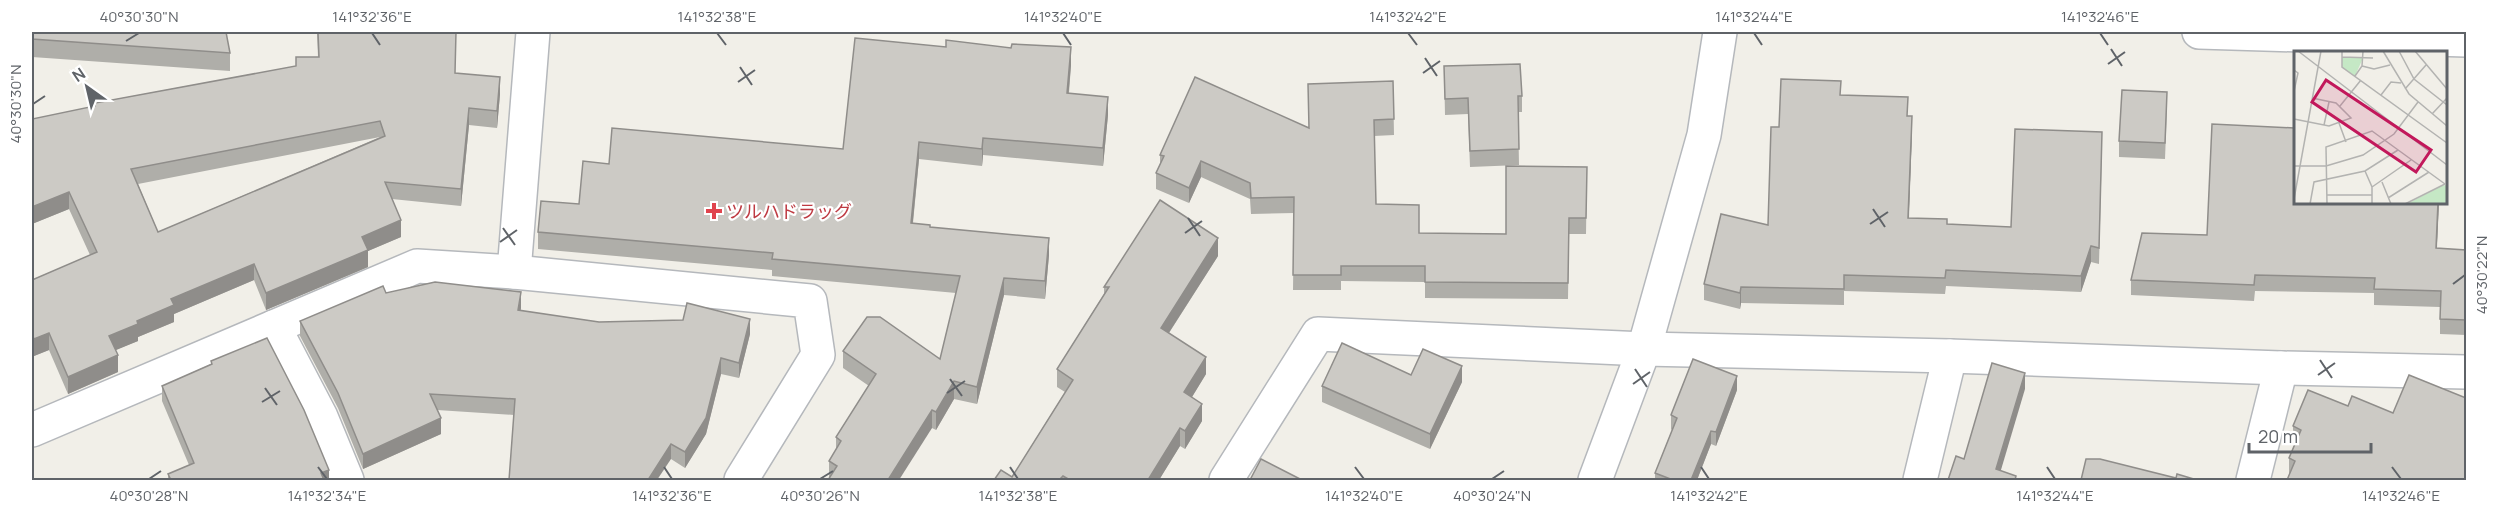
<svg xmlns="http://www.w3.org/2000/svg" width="2498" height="512" font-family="Manrope,'Noto Sans JP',sans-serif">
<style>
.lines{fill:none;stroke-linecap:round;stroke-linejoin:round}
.minor-casing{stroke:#b5b8bc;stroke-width:36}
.tertiary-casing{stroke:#b5b8bc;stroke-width:36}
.minor{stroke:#fff;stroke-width:33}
.tertiary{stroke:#fff;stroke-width:33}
.wall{fill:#afaea9;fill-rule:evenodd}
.shaded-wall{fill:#8f8d8a}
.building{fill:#cccac5;stroke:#8f8d8a;stroke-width:1.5;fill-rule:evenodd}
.ticks{fill:none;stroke:#5f6368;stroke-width:2}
.health-dot{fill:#e0444e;stroke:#fff;stroke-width:2}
.labels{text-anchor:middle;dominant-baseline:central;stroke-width:4.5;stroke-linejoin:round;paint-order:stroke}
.health-label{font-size:18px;fill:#be3a42;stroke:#fff;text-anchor:start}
.inset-road{fill:none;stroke:#b3b3b1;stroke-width:1.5}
.view{fill:#c2185b;fill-opacity:0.15;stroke:#c2185b;stroke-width:3}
.inset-edge{fill:none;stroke:#5f6368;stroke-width:3}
.neatline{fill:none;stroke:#5f6368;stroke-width:2}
.ticks-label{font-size:15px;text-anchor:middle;fill:#5f6368}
</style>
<rect width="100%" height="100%" fill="#f1efe8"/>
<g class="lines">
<defs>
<g id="minor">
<path d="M514 272 533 32"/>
<path d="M274 327 321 417 347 480"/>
<path d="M32 430 417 266 514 272 810 301 818 355 741 480"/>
<path d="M1226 480 1318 334 1644 349 1950 356 2281 368 2466 372"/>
<path d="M1920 480 1950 356"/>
<path d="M2253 480 2281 368"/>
</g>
<g id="tertiary">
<path d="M2199 32 2466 40"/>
<path d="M1595 480 1644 349 1704 135 1720 32"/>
</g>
</defs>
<use href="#minor" class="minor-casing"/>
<use href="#tertiary" class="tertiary-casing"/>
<use href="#minor" class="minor"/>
<use href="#tertiary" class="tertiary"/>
</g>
<g class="wall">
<path d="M32 32 230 53V71L32 57Z"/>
<path d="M317 32H456L455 73 500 94 497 128 469 125 461 206 392 199 401 237 368 251V267L266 310 254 280 174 314V322L138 337V341L115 350 118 372 68 394 49 350 34 356 32 351V280L90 255 69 209 32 224 95 107V103L296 66V57H318ZM380 137 158 232 138 184Z"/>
<path d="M1071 65 1069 93 1108 115 1103 166 983 155 982 166 919 159 913 223 1049 255 1045 299 1004 295 977 404 954 399 936 430 932 428 829 479V461L836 450V437L869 386 843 368V351L940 359 956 293 772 276V270L538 249V232L579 204 609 164 843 149Z"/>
<path d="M1444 66 1522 96V112H1518L1519 165 1470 167 1468 114 1445 115Z"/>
<path d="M1393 81 1394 135 1374 136 1376 204 1419 233 1506 234 1587 167 1586 234H1569L1568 299 1425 298V282L1341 281V290H1293L1294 213 1251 214 1250 199 1201 177 1189 203 1156 189V173L1160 164V155L1309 127Z"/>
<path d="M1841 95 1908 116 1912 131 1909 218 1947 224 2011 227 2102 148 2099 264 2091 262 2081 292 1946 286 1945 294 1844 291V305L1741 303 1740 309 1704 300V284L1768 225Z"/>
<path d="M2167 107 2165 159 2119 157V141Z"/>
<path d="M2295 202H2439L2437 248 2466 250V335L2440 334V307L2374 305V293L2255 291 2254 301 2131 295V280L2207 235Z"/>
<path d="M1218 256 1169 333 1206 374 1192 397 1202 421 1185 449 1180 446 1159 480H994L1012 477 1065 392 1057 387V369L1104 294V287Z"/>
<path d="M386 293 521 308 520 311 599 322 750 334 739 378 721 374 706 434 685 468 671 459 514 415 437 410 441 434 363 469 338 408 300 336V321Z"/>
<path d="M211 361 329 480H168V474L189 465 162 401V386L211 364Z"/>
<path d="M1411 375 1462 382 1430 449 1322 402V386Z"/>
<path d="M1737 390 1716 446 1711 444 1697 480H1655V473L1672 430 1671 429V415Z"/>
<path d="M2466 398 2290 475 2289 474V458L2295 443 2293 442V426L2348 406 2393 413Z"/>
</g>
<g class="shaded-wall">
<path d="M1071 47V65L1067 111V93Z"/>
<path d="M500 77V94L497 128V111Z"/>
<path d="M1108 97V115L1103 166V148Z"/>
<path d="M469 108V125L461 206V189Z"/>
<path d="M1912 116V131L1908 234V218Z"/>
<path d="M983 138V155L982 166V149Z"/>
<path d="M919 142V159L911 240V223Z"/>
<path d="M1201 161V177L1189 203V188Z"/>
<path d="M69 192V209L32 224V207Z"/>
<path d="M2438 202H2439L2436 264V248Z"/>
<path d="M401 220V237L368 251V267L266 310V293L362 237Z"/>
<path d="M1049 238V255L1045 299V281Z"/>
<path d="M1218 238V256L1161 345V328Z"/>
<path d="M2091 246V262L2081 292V276Z"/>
<path d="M254 264V280L174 314V322L138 337V341L109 353V336L137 321 171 299Z"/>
<path d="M1004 278V295L977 404V387Z"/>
<path d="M1741 287V303L1740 309V293Z"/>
<path d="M521 292V308L518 326V310Z"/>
<path d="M750 319V334L739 378V363Z"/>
<path d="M49 333V350L34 356V339Z"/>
<path d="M118 355V372L68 394V377Z"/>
<path d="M1206 357V374L1184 410V392Z"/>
<path d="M721 358V374L706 434 685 468V452Z"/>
<path d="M1462 366V382L1430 449V434Z"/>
<path d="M2025 373V389L1998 480 1996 469Z"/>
<path d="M1737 376V390L1716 446V432Z"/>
<path d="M954 381V399L936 430V412Z"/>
<path d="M1202 404V421L1185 449V431Z"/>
<path d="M932 410V428L899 480H888Z"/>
<path d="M441 418V434L363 469V454Z"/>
<path d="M1180 428V446L1159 480H1148Z"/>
<path d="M1711 431V444L1697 480H1691Z"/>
<path d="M671 444V459L657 480H648Z"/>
<path d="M329 470V480H321V473Z"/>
</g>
<g class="building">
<path d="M32 32H226L230 53 32 39Z"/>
<path d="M318 32H456L455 73 500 77 497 111 469 108 461 189 385 182 401 220 362 237 368 250 266 293 254 264 171 299 174 305 137 321 138 324 109 336 118 355 68 377 49 333 34 339 32 334V280L97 252 69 192 32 207V119L95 106V103L296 66V57H319ZM380 121 385 136 158 232 131 169Z"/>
<path d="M855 38 946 47V40L1011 48 1012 44 1071 47 1067 93 1108 97 1103 148 983 138 982 149 919 142 911 223 930 225V227L1049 238 1045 281 1004 278 977 387 954 381 936 412 932 410 888 480H828L837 466 829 461 841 441 836 437 876 374 843 351 867 317H880L940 359 960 276 772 259 773 253 538 232 541 201 579 204 583 161 609 164 612 128 843 149Z"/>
<path d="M1520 64 1522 96H1518L1519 149 1470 151 1468 98 1445 99 1444 66Z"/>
<path d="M1195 77 1309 128 1308 84 1393 81 1394 119 1374 120 1376 204 1419 205V233L1506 234V166L1587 167 1586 218H1569L1568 283 1425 282V266H1341V275H1293L1294 197 1251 198 1250 183 1201 161 1189 188 1156 173 1164 156 1160 155Z"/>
<path d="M1781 79 1841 81 1840 95 1908 97 1907 116H1912L1908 218 1947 219V224L2011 227 2015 129 2102 132 2099 248 2091 246 2081 276 1946 270 1945 278 1844 275V289L1741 287 1740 293 1704 284 1721 214 1768 225 1771 127H1779Z"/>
<path d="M2122 90 2167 92 2165 143 2119 141Z"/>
<path d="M2295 110V202H2438L2436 248 2466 250V320L2440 319 2441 291 2374 289 2375 278 2255 275 2254 285 2131 280 2142 233 2207 235 2212 124 2294 128Z"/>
<path d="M1160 200 1218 238 1161 328 1206 357 1184 392 1202 404 1185 431 1180 428 1148 480H1070L1063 476 1059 480H994L1001 470 1012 477 1073 380 1057 369 1109 287H1104Z"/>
<path d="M435 282 521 292 518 310 599 322 683 320 687 303 750 319 739 363 721 358 706 418 685 452 671 444 648 480H509L515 399 430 394 441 418 363 454 338 393 300 321 383 286 386 293Z"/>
<path d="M267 338 304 410 329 470 321 473 324 480H171L168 474 194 463 162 386 212 364 211 361Z"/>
<path d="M1342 343 1411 375 1423 349 1462 366 1430 434 1322 386Z"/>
<path d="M1693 359 1737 376 1716 432 1711 431 1691 480H1673L1655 473 1677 418 1671 415Z"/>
<path d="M1992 363 2025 373 1996 469 2016 476 2015 480H1948L1956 456 1964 459Z"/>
<path d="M2409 375 2466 398V480H2287L2295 461 2289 458 2301 430 2293 426 2308 390 2348 406 2352 396 2393 413Z"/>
<path d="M1261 459 1302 480H1250Z"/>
<path d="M2086 459H2100L2176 478 2177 474 2197 480H2081Z"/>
</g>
<path class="ticks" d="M372 33 380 45M717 33 726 45M1063 33 1071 45M1408 33 1417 45M1754 33 1762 45M2100 33 2108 45M126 41 139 33M2111 49 2122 66M1425 58 1437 76M2108 64 2125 52M740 67 752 85M1423 73 1440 61M738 82 755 70M33 104 45 96M1873 209 1885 227M1188 218 1200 236M1870 224 1888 212M503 228 515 245M1185 233 1202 221M500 242 517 230M2453 284 2465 275M2320 360 2332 378M1635 369 1647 387M2318 375 2335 363M950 379 962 396M1633 384 1650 372M265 388 277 405M947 393 965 381M262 402 280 391M318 467 327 479M664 467 672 479M1010 467 1018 479M1355 467 1364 479M1701 467 1709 479M2047 467 2055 479M2392 467 2401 479M149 479 161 471M820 479 833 471M1492 479 1504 471"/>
<path class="health-dot" d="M711 202h6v6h6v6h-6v6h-6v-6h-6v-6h6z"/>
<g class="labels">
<g class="health-label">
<text x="726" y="211">ツルハドラッグ</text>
</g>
</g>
<g transform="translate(2294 51)">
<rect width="153" height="153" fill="#f1efe8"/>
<path d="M48 6 69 7 61 25 48 16ZM153 134V153H113L147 135Z" fill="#c5e8c5"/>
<path class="inset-road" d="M4 0 153 114M48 0V16L153 92M89 0 115 43 153 75M105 0 120 28 153 54M121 0 153 38M48 6 79 7M68 15 80 18 96 14M0 19 4 22 0 40M61 25 68 15 69 0M111 38 132 14M87 44 97 31 107 32M46 55 67 29M138 63 153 47M0 68 35 75 57 67 42 52 18 47M45 72 52 91M30 74 35 51M0 115H32L69 104 100 83 124 51M71 120 78 136V153M88 131 97 153M78 136 117 109M33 144H78M94 147 135 121M0 148 27 0M16 153 20 131 71 120 104 99M33 153 32 96 78 80 151 133M111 153 151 133"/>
<path class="view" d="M32 29 137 99 122 121 18 51Z"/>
<rect width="153" height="153" class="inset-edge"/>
</g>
<rect width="2498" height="512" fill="none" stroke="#ffffff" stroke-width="66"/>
<g transform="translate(87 87) rotate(326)" stroke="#ffffff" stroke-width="4.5" paint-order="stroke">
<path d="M0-4.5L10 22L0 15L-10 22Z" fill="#5f6368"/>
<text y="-9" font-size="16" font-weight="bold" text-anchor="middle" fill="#5f6368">N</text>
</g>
<path d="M2249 443v9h122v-9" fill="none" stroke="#5f6368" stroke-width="3"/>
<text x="2258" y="443" font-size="18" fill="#5f6368" stroke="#ffffff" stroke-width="4.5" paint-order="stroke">20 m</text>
<rect x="33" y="33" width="2432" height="446" class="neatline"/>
<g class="ticks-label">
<text x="139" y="22">40°30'30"N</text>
<text x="372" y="22">141°32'36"E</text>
<text x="717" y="22">141°32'38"E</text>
<text x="1063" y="22">141°32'40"E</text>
<text x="1408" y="22">141°32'42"E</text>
<text x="1754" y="22">141°32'44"E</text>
<text x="2100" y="22">141°32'46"E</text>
<text transform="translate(16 104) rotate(-90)" y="5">40°30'30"N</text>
<text transform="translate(2482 275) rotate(-90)" y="5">40°30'22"N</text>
<text x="149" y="501">40°30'28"N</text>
<text x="327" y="501">141°32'34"E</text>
<text x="672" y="501">141°32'36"E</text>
<text x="820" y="501">40°30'26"N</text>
<text x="1018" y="501">141°32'38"E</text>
<text x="1364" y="501">141°32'40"E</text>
<text x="1492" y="501">40°30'24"N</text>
<text x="1709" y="501">141°32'42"E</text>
<text x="2055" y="501">141°32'44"E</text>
<text x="2401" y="501">141°32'46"E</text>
</g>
</svg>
